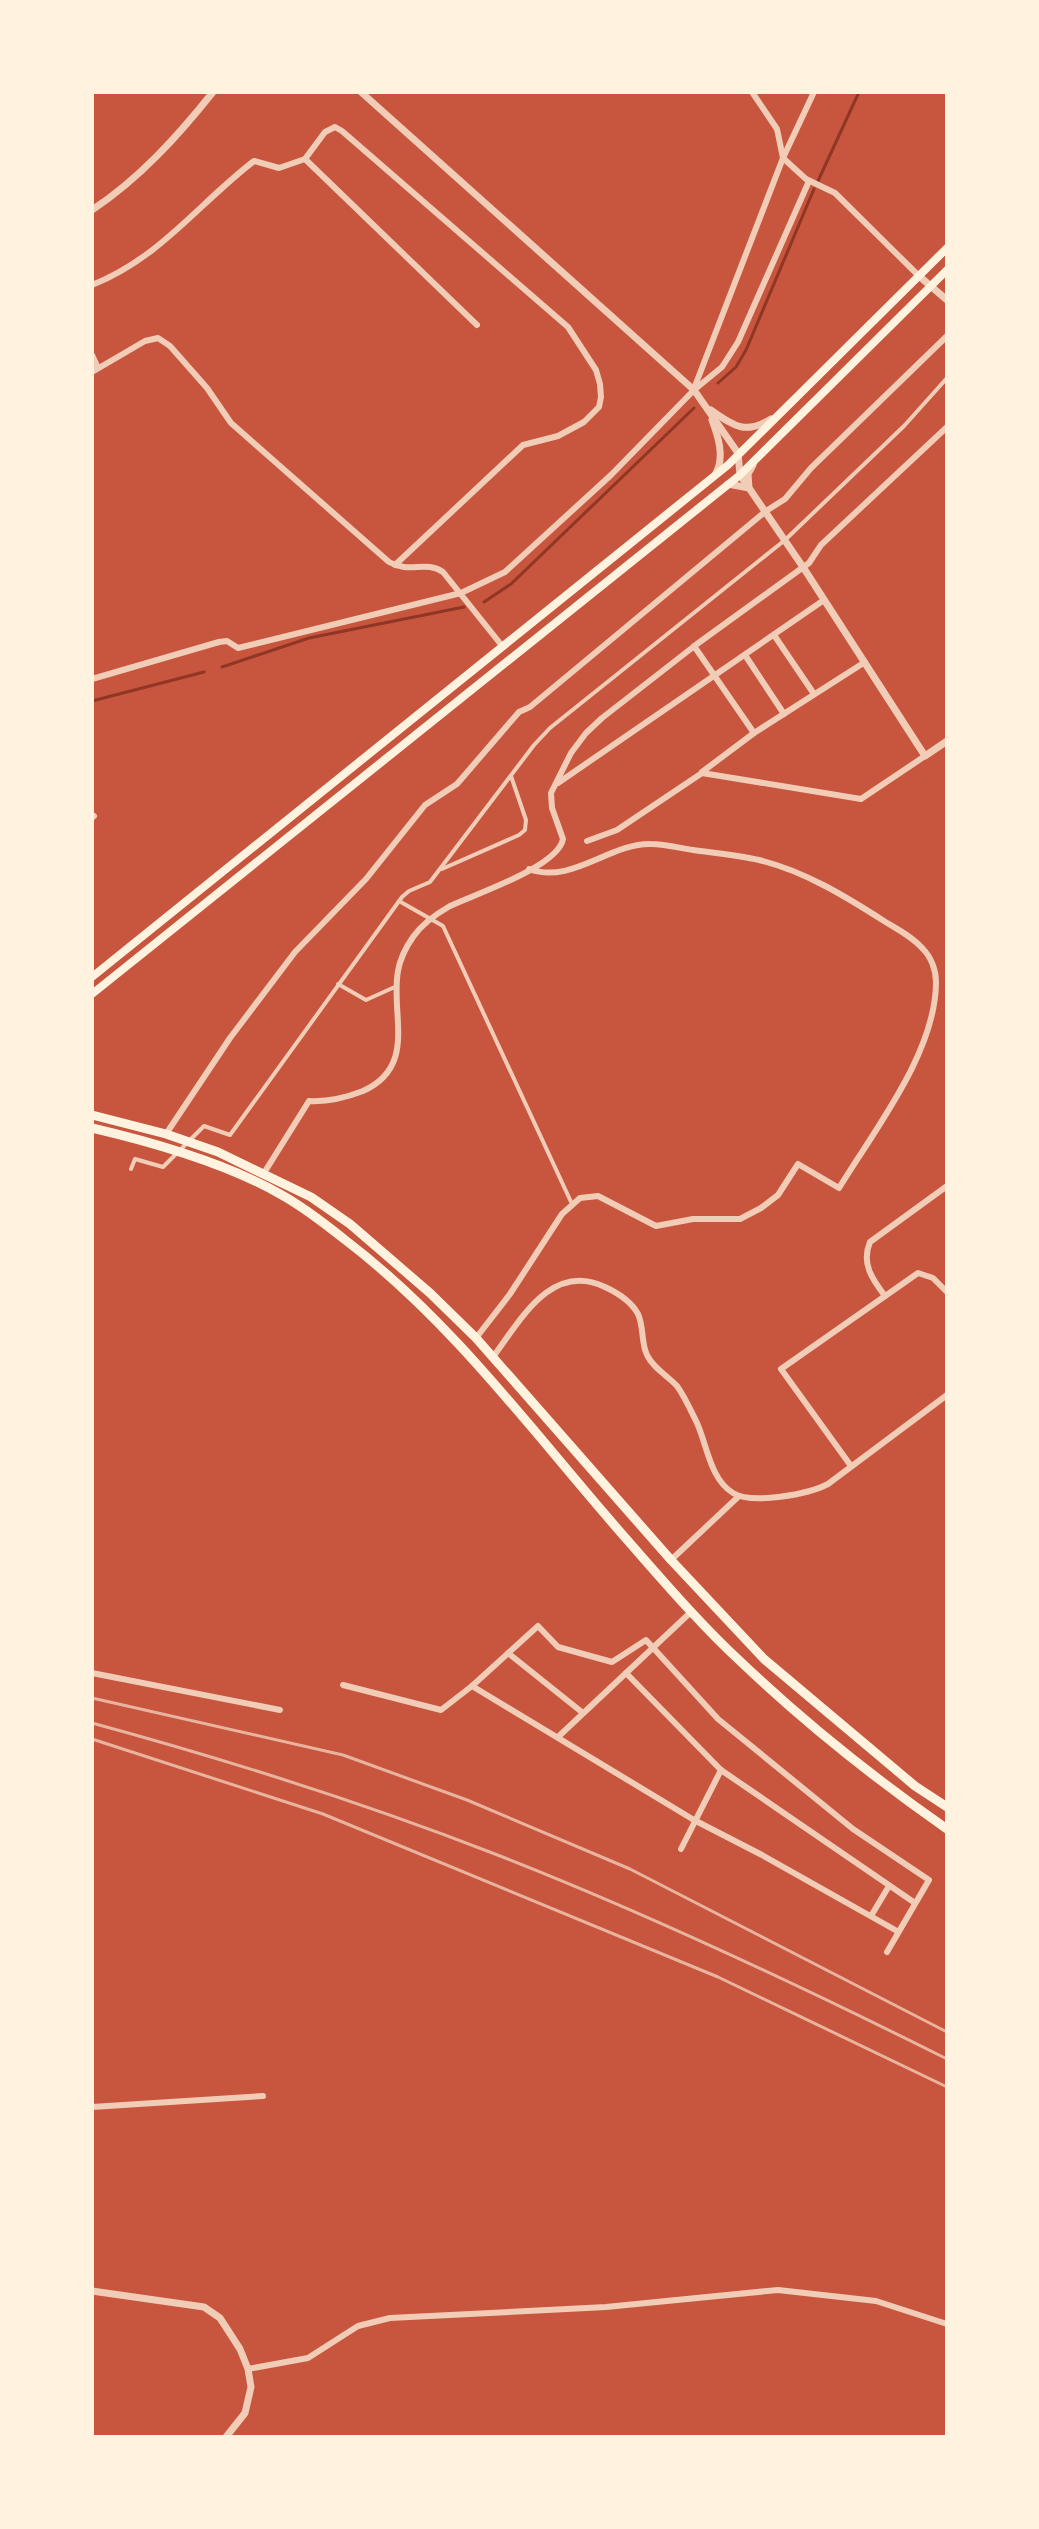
<svg xmlns="http://www.w3.org/2000/svg" width="1039" height="2529" font-family="Commissioner,sans-serif">
<style>
.lines{fill:none;stroke-linecap:round;stroke-linejoin:round}
.stream{stroke:#8f3625;stroke-width:3}
.pedestrian{stroke:#f1ccb7;stroke-width:4}
.minor{stroke:#f1ccb7;stroke-width:6}
.tertiary{stroke:#f1ccb7;stroke-width:7}
.secondary{stroke:#fff3e0;stroke-width:8}
.primary{stroke:#fff3e0;stroke-width:9}
.rail{stroke:#e9b49f;stroke-width:3}
</style>
<rect width="100%" height="100%" fill="#c8553d"/>
<g class="lines">
<g class="stream">
<path d="M818 181 859 92"/>
<path d="M718 383 736 367 746 350 814 189"/>
<path d="M484 602 511 584 694 408"/>
<path d="M222 667 309 638 464 607"/>
<path d="M92 701 204 672"/>
</g>
<g class="pedestrian">
<path d="M442 869 519 835 525 830 526 820 511 776"/>
<path d="M399 901 443 926 572 1204"/>
<path d="M338 984 366 1000 397 986"/>
<path d="M131 1169 135 1159 163 1167 204 1126 230 1135 402 897 409 891 430 882 534 745 550 728 785 540 904 426 947 378"/>
</g>
<g class="minor">
<path d="M752 92 777 129 783 158 806 179 835 193 919 276"/>
<path d="M92 285C160 258 198 204 254 161L279 168 305 159"/>
<path d="M92 355 98 368"/>
<path d="M92 372 145 341 158 338 170 346 207 388 231 423 389 562C410 574 425 560 443 572L503 647"/>
<path d="M695 386 783 158 814 92"/>
<path d="M395 565 523 445 558 436 584 422 599 407 601 397 600 384 596 370 568 327 342 131 335 127 325 132 305 159 477 325"/>
<path d="M774 635 814 694"/>
<path d="M694 646 754 733"/>
<path d="M745 655 784 714"/>
<path d="M92 679 219 642 227 641 238 648 461 593 505 572 611 475 694 390 722 367 738 342 809 181"/>
<path d="M702 772 754 733 865 662"/>
<path d="M558 783 824 600"/>
<path d="M92 818 94 816"/>
<path d="M587 841 617 830 702 773 861 799 925 756"/>
<path d="M166 1134 230 1038 295 952 366 879 425 805 457 784 519 712 530 707 766 511 785 499 811 468 947 336"/>
<path d="M264 1173 309 1101C328 1102 345 1098 363 1091 418 1066 390 1014 398 971 400 959 406 947 413 937 422 924 436 914 450 906 475 894 558 867 563 839L552 808 551 793 571 753 586 733 602 718 697 644 809 563 821 545 947 427"/>
<path d="M885 1296C872 1279 861 1263 870 1242L947 1186"/>
<path d="M476 1338 510 1294 562 1214 580 1198 598 1196 656 1226 693 1219H740L761 1208 778 1195 798 1164 839 1188C875 1129 936 1052 936 982 936 970 931 957 923 949 913 937 897 929 884 921 845 896 804 871 759 860 738 855 715 853 693 850 680 848 665 844 651 844 610 843 571 885 529 869"/>
<path d="M493 1357C520 1321 551 1261 605 1287 618 1293 631 1301 638 1314 644 1327 641 1343 647 1355 653 1368 668 1376 677 1386 685 1397 691 1411 697 1423 707 1445 710 1479 733 1493 752 1505 809 1494 828 1484L947 1395"/>
<path d="M851 1466 781 1369 918 1273 933 1278 947 1292"/>
<path d="M671 1560 739 1496"/>
<path d="M508 1653 583 1713"/>
<path d="M92 1673 280 1710"/>
<path d="M626 1673 721 1770 915 1903"/>
<path d="M343 1685 441 1710 472 1686 538 1626 558 1647 612 1662 646 1640 718 1719 853 1829 929 1880 887 1952"/>
<path d="M472 1686 694 1820 762 1855 897 1931"/>
<path d="M558 1737 692 1611"/>
<path d="M681 1849 721 1770"/>
<path d="M871 1916 889 1886"/>
<path d="M92 2107 263 2096"/>
<path d="M248 2369 308 2358 358 2326 390 2318 606 2307 778 2290 876 2301 947 2324"/>
</g>
<g class="tertiary">
<path d="M361 92 694 390 738 453 740 475 749 488 803 567 925 756 947 741"/>
<path d="M92 210C139 179 178 136 213 92"/>
<path d="M919 276 947 300"/>
<path d="M711 410C734 426 745 435 771 419"/>
<path d="M712 420C718 436 725 457 716 473"/>
<path d="M728 484 749 488 748 474 753 465"/>
<path d="M92 2291 204 2307 220 2318 240 2349 248 2369 251 2387 245 2413 226 2437"/>
</g>
<g class="secondary">
<path d="M92 977 728 465 947 248"/>
<path d="M92 994 740 475 947 270"/>
</g>
<g class="primary">
<path d="M92 1115 166 1134 218 1152 311 1197 350 1224 430 1293 476 1338 671 1560 764 1659 915 1786 947 1807"/>
<path d="M92 1128C152 1142 226 1163 280 1194 302 1206 324 1223 344 1239 456 1324 537 1438 629 1542 665 1583 701 1625 741 1662 805 1723 874 1778 947 1829"/>
</g>
<g class="rail">
<path d="M92 1698 343 1755 467 1800 630 1869 947 2032"/>
<path d="M92 1723C228 1760 364 1803 495 1854 649 1914 799 1985 947 2059"/>
<path d="M92 1739 323 1814 718 1977 947 2087"/>
</g>
</g>
<rect width="1039" height="2529" fill="none" stroke="#fff3e0" stroke-width="188"/>
</svg>
